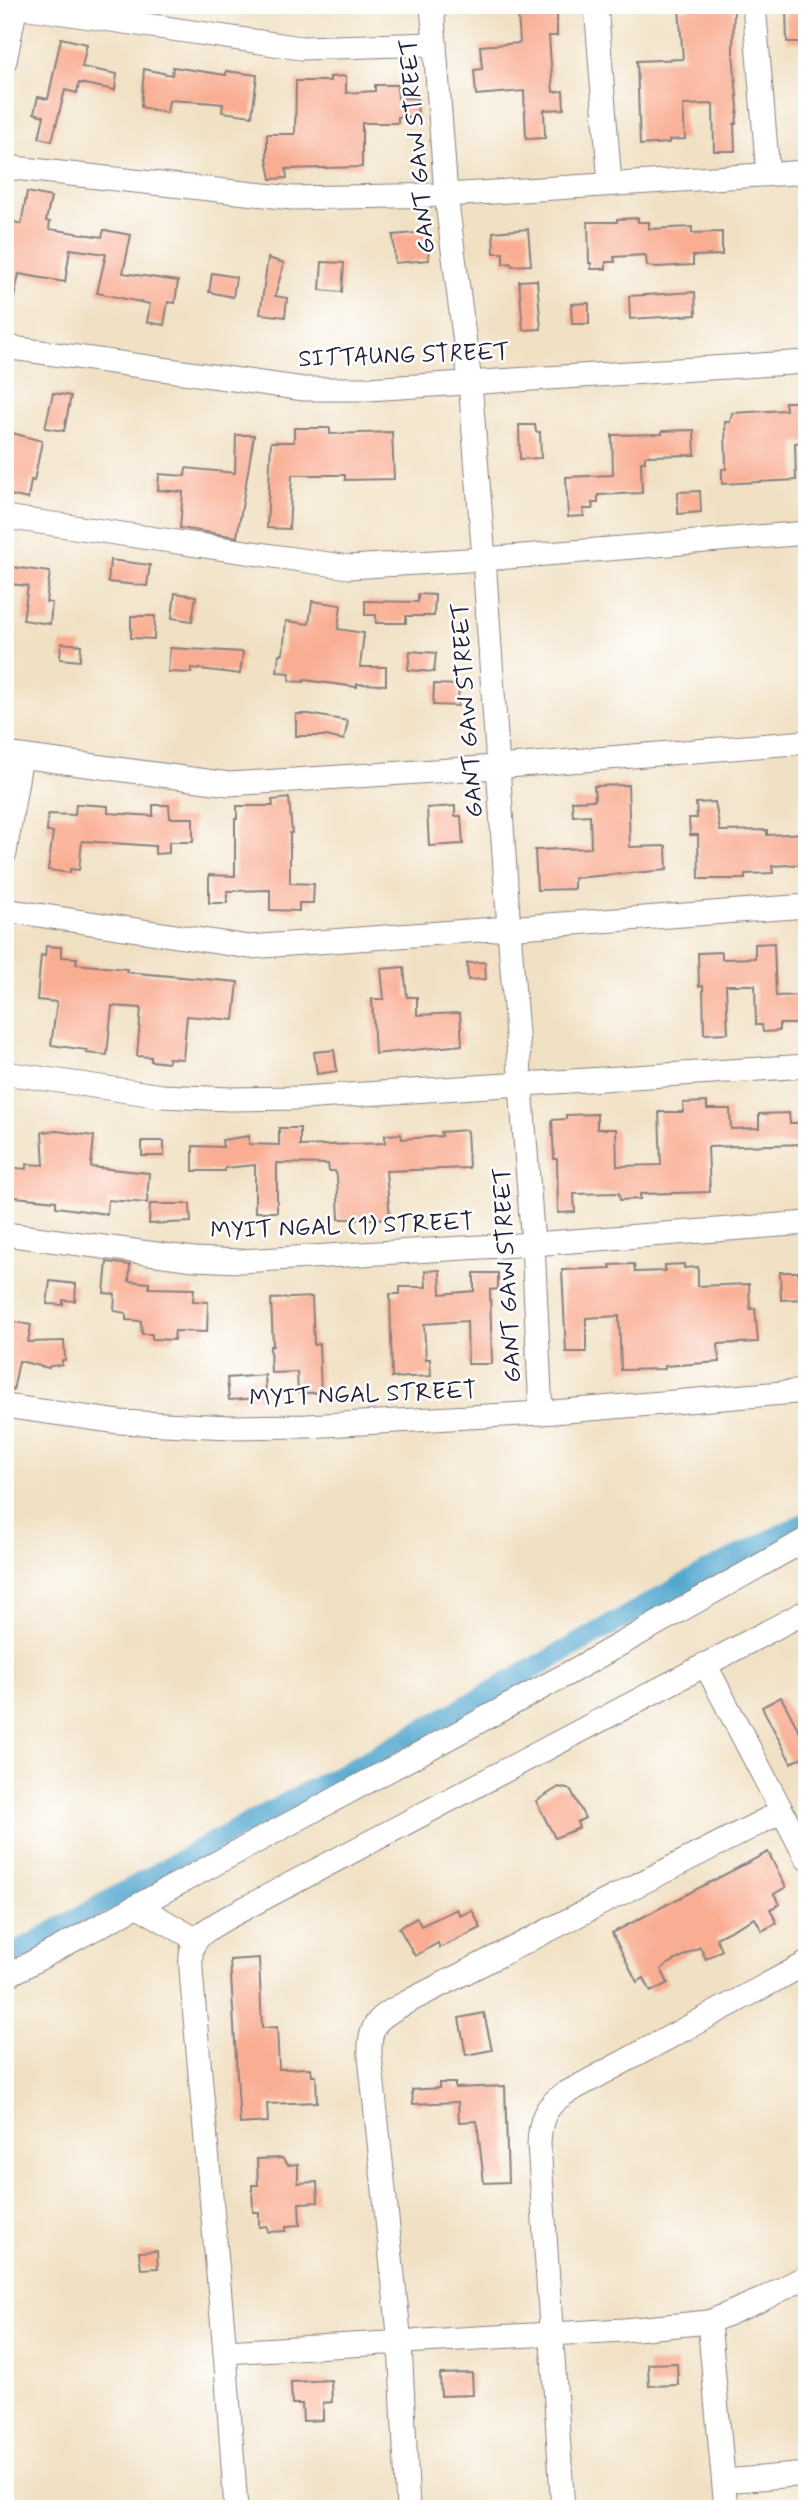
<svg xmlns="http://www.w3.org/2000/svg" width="812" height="2514" font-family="Mynerve,sans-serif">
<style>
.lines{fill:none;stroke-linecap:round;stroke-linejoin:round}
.canal{stroke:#53a7cf;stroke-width:21}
.building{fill:#f9ad93}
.minor-casing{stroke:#8a8280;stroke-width:25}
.minor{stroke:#fff;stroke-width:23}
.labels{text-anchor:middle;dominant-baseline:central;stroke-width:5;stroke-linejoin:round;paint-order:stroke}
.street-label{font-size:24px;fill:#22223b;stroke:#fff}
</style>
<rect width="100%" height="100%" fill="#fff"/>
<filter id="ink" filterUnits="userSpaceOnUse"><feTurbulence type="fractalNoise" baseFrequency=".0143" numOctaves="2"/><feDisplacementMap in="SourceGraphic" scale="14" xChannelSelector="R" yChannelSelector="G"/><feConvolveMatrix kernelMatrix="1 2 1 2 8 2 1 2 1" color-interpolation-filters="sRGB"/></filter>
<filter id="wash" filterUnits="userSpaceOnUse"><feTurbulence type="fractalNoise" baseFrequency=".00686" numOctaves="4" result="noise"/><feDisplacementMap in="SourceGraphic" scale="28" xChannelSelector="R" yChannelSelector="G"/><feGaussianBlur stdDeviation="1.57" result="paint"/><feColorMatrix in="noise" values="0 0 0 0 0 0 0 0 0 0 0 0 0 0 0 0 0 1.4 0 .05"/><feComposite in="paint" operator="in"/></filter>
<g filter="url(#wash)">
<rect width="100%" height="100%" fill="#f1e1c4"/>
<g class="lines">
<path class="canal" d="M5 1959 215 1841 394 1746 708 1571 807 1522"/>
</g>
<g id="blocks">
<g class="building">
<path d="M523 5H557V36H549L553 92 563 91 564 109 544 110 545 138 526 139 524 91 476 95 474 70 482 69 480 46 520 43 518 13H523Z"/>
<path d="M688 5H734L733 52 738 108 736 124H734L735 151H714L713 104 683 105 685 139 669 140V143L640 145 637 61 683 59 679 9H688Z"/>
<path d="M786 9H807V42H787Z"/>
<path d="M61 38 87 44 82 67 117 74 115 90 79 83 77 93 65 90 52 141 39 138 44 116 34 113 38 97 48 99Z"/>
<path d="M173 67 226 75V71L257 75 252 116 222 112 223 104 201 102 169 100 167 113 141 107 144 69 172 75Z"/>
<path d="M346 76V93L375 91V85H397L398 98H417L418 117H398V123H362V167L286 169 287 178 271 179 267 159V134H295L296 81H330V77Z"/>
<path d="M27 192 51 197 46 221 50 222 49 229 102 237 104 230 131 235 123 273 178 281 175 303 168 302 164 325 147 322 150 304 97 293 106 254 70 249 65 282 19 274 12 307 5 306V219L21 224Z"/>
<path d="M638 218V222H649V229L692 227V233L722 232V255L693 256V265L657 267 647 266 646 256 644 255 614 257 615 262H606V269H591V263H589L588 222H617V219Z"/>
<path d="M528 229 531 265 512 266 511 263 503 264V253H494L493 232Z"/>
<path d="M427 232 429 260 395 263 393 235Z"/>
<path d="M268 258 284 263 275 296 287 298 285 317 260 314Z"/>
<path d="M322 262 344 263 342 292 320 290Z"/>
<path d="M212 273 236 277 233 297 209 292Z"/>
<path d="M537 280 541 329 523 330 519 281Z"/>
<path d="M695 292 696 315 630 319 629 296Z"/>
<path d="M589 303V324H572L571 304Z"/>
<path d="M53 393 71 396 64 431 45 428Z"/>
<path d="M785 402H807V442L795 443 796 480 722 484V469H726L725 422H730L732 413 786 410Z"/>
<path d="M519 425H535L536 432H540L541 458 520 459Z"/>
<path d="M294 428H330V434L392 432 394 479 345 480V475H292L289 529 267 528 271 442H294Z"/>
<path d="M694 430 695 455 645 456V462H641L642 493 598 495V503H592L593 509H583L584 516 568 517 566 477 613 475 612 435 662 434V431Z"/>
<path d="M5 431 42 441 34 481 31 480 28 499 5 494Z"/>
<path d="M236 435H254L237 537 180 528 183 492 158 490 159 474 185 476 186 468 235 473Z"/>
<path d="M700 491 701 512 678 514V492Z"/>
<path d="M110 560 150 565 147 586 108 582Z"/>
<path d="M12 567 50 572 46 602 52 603 50 624 23 620 28 586 10 584Z"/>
<path d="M175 593 196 596 192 621 172 618Z"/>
<path d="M418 594 435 595 434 616H406V623H376V615H365V601L418 602Z"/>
<path d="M312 601 341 605 338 629 364 633 360 667H386V685L357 684V687L304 680V682L289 681 290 673 277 672 279 654H283L286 621 309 624Z"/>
<path d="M131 616H155L154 639 131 638Z"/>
<path d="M61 643 81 645 80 661 60 659Z"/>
<path d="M170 648 243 652 240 674 191 668V673L168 672Z"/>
<path d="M410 651 436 653 434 672 408 670Z"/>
<path d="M434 684 459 685 458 706 433 705Z"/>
<path d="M296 714H309L348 721 344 740 326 736H296Z"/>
<path d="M628 785 630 847 666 846 667 870 574 878V889L537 890 535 850 591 848 590 815 573 816 572 801 595 800 594 786Z"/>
<path d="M289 798 292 833H290V883L314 884 313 903H299V911L270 910V890L227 891V903H209V875L235 876V819H237V806H273L272 800Z"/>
<path d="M715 802 720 831 767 830V835L807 833V864L772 866 773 873 745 874V879H699L698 835H690L689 818H697L696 803Z"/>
<path d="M76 804 108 806V813L153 816V805H169L170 818H193V842H169V853L155 854V846L82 841 79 870 70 869V873L48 870 53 832H47L48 814 75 815Z"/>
<path d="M455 806V816H461L463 844 429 846 427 808Z"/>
<path d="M774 943 776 996 807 995V1024H779V1031L763 1032 762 1025H756L755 985H726L728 1033 704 1034 703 986H699L698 953 722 952V959L755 958V944Z"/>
<path d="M46 946 61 947V957L77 958 76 964 127 969 126 972 238 982 234 1020 187 1016 183 1059 168 1058V1063L151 1061V1057L137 1056 141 1008 112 1006 107 1055 86 1053 87 1050 51 1045 57 1002 37 1000 41 955 45 956Z"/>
<path d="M485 962 486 979 468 980 467 963Z"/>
<path d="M404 967 407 997H417V1015L460 1013 462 1045 375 1054 372 999H384L381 969Z"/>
<path d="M334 1050 337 1071 317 1074 314 1052Z"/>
<path d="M707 1102V1109H730L731 1129 759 1128V1114L789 1113 790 1123H807V1144L708 1147 710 1192 640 1194V1199L620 1200 619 1193 574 1194 575 1212 558 1213 557 1159H554L552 1120 566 1119V1115L597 1114V1129H616L617 1166 661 1165 659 1112H683V1103Z"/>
<path d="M279 1128H300V1146L385 1143V1135L401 1134 402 1139 442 1136 441 1132 467 1130 469 1168 386 1171 390 1218 375 1219H339L337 1176 335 1171H329L328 1164 277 1163V1212H255V1165L225 1168V1171H193V1146L223 1147 222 1140 249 1136V1144L279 1145Z"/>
<path d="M57 1131 94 1136 91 1167 149 1173 147 1203 108 1200 107 1214 56 1207V1201L5 1196V1167L27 1169V1164L44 1165 42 1132Z"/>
<rect x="142" y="1141" width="22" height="15"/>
<path d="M150 1204H190L191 1222 149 1224Z"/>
<path d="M107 1262 130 1265 129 1281 149 1283V1288L194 1289 193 1301 208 1302 207 1332 175 1331 174 1340 152 1339V1334H142L141 1321 126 1320V1313L114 1311 115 1294 104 1293Z"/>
<path d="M634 1264 635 1272 665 1271V1265L684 1264V1268L698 1267V1286L749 1284 750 1309 755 1308 758 1342 718 1344 719 1362 665 1366V1369L621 1370 619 1316 586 1318V1352H566L562 1270 611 1268 610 1265Z"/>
<path d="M440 1270 441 1294 474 1291V1273H498V1289L490 1290 492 1364H468L467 1321 424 1324 426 1359H430L431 1376 392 1378 390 1294H400V1287H426L425 1271Z"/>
<path d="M780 1272H798L799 1278H806L807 1299 781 1300Z"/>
<path d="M50 1281 76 1284 75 1301 63 1300V1305L47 1304Z"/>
<path d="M312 1297 314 1345 319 1344 321 1393H298L297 1372 271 1373 270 1346H273L271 1299Z"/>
<path d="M5 1320 31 1325 28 1342 64 1341 65 1360H62V1365L50 1366 49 1368 19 1361 13 1391 5 1390Z"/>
<path d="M265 1375 266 1393 262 1394V1398L229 1400 227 1378Z"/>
<path d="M781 1697 807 1746V1755L791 1763 762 1707Z"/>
<path d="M559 1787 571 1790 585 1818 577 1822 579 1828 555 1838 536 1801Z"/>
<path d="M768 1852 786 1887 774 1894 780 1904 770 1909 777 1923 762 1931 755 1918 716 1938 722 1950 706 1959 700 1947 670 1963 661 1969 668 1983 651 1992 644 1978 637 1982 612 1933Z"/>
<path d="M457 1909 460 1916 472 1910 481 1928 440 1948 438 1943 415 1956 399 1928 417 1918 421 1926Z"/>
<path d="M259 1958 262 2028 277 2027 279 2069 311 2068 312 2076H316L317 2102 267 2104 268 2122 240 2124 230 1960Z"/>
<path d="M484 2013 492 2050 466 2055 459 2018Z"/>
<path d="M439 2083H455V2088L505 2086 508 2182 484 2183 477 2121 459 2122 458 2102 413 2104 412 2090 439 2088Z"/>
<path d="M282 2158 288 2165 298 2164V2183L317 2182 318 2202 299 2203 300 2225 286 2226V2231L268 2232 267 2226 259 2227V2212H253L252 2185H258L257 2159Z"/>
<path d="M157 2251 158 2268 141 2269 139 2252Z"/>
<path d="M677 2363 678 2385 649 2386 648 2364Z"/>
<path d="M472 2373 473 2395 441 2396 440 2374Z"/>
<path d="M331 2380 332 2402 323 2403V2420L303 2421 302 2404H292L291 2382Z"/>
</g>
</g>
</g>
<g filter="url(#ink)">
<use href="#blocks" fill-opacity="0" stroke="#8a8280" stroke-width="2"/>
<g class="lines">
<defs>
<g id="minor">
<path d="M432 5 446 195 470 382 484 559 509 929 533 1244 541 1413"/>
<path d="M596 5 610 184"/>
<path d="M754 5 768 174"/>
<path d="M16 6 301 48 435 44"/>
<path d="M5 61 16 5"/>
<path d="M5 167 292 198 446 195 807 172"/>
<path d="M5 347 304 389H368L807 362"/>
<path d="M5 517 349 567 484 559 807 533"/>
<path d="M5 754 229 784 497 767 807 742"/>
<path d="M5 853 21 756"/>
<path d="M5 910 249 947 807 906"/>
<path d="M5 1073 162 1096 230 1099 301 1098 807 1066"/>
<path d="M5 1234 194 1259 240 1261 533 1244 807 1223"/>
<path d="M5 1406 119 1422 231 1427 307 1426 541 1413 807 1391"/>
<path d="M705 1664 807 1859"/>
<path d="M138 1906 195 1939"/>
<path d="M5 1977 569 1673 807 1539"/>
<path d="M709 2322 726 2509"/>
<path d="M225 2352 624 2330 709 2322 761 2300 807 2276"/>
<path d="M724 2481 807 2474"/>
<path d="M236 2509 225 2352 193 1995C189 1943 185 1941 232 1915L807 1611"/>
<path d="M408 2509 400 2343 370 2056C368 2020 382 2016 411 2000L781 1812"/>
<path d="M563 2509 539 2144C540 2121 544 2107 564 2094L807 1963"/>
</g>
</defs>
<use href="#minor" class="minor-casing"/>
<use href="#minor" class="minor"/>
</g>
</g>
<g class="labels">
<g class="street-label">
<text transform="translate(418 146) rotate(-95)">GANT GAW STREET</text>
<text transform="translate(404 356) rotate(-2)">SITTAUNG STREET</text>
<text transform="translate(468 710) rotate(-94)">GANT GAW STREET</text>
<text transform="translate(342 1227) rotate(-2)">MYIT NGAL (1) STREET</text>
<text transform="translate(508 1275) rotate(-93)">GANT GAW STREET</text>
<text transform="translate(363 1395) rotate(-2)">MYIT NGAL STREET</text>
</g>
</g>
<rect width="812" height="2514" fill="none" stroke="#fff" stroke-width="28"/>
</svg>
